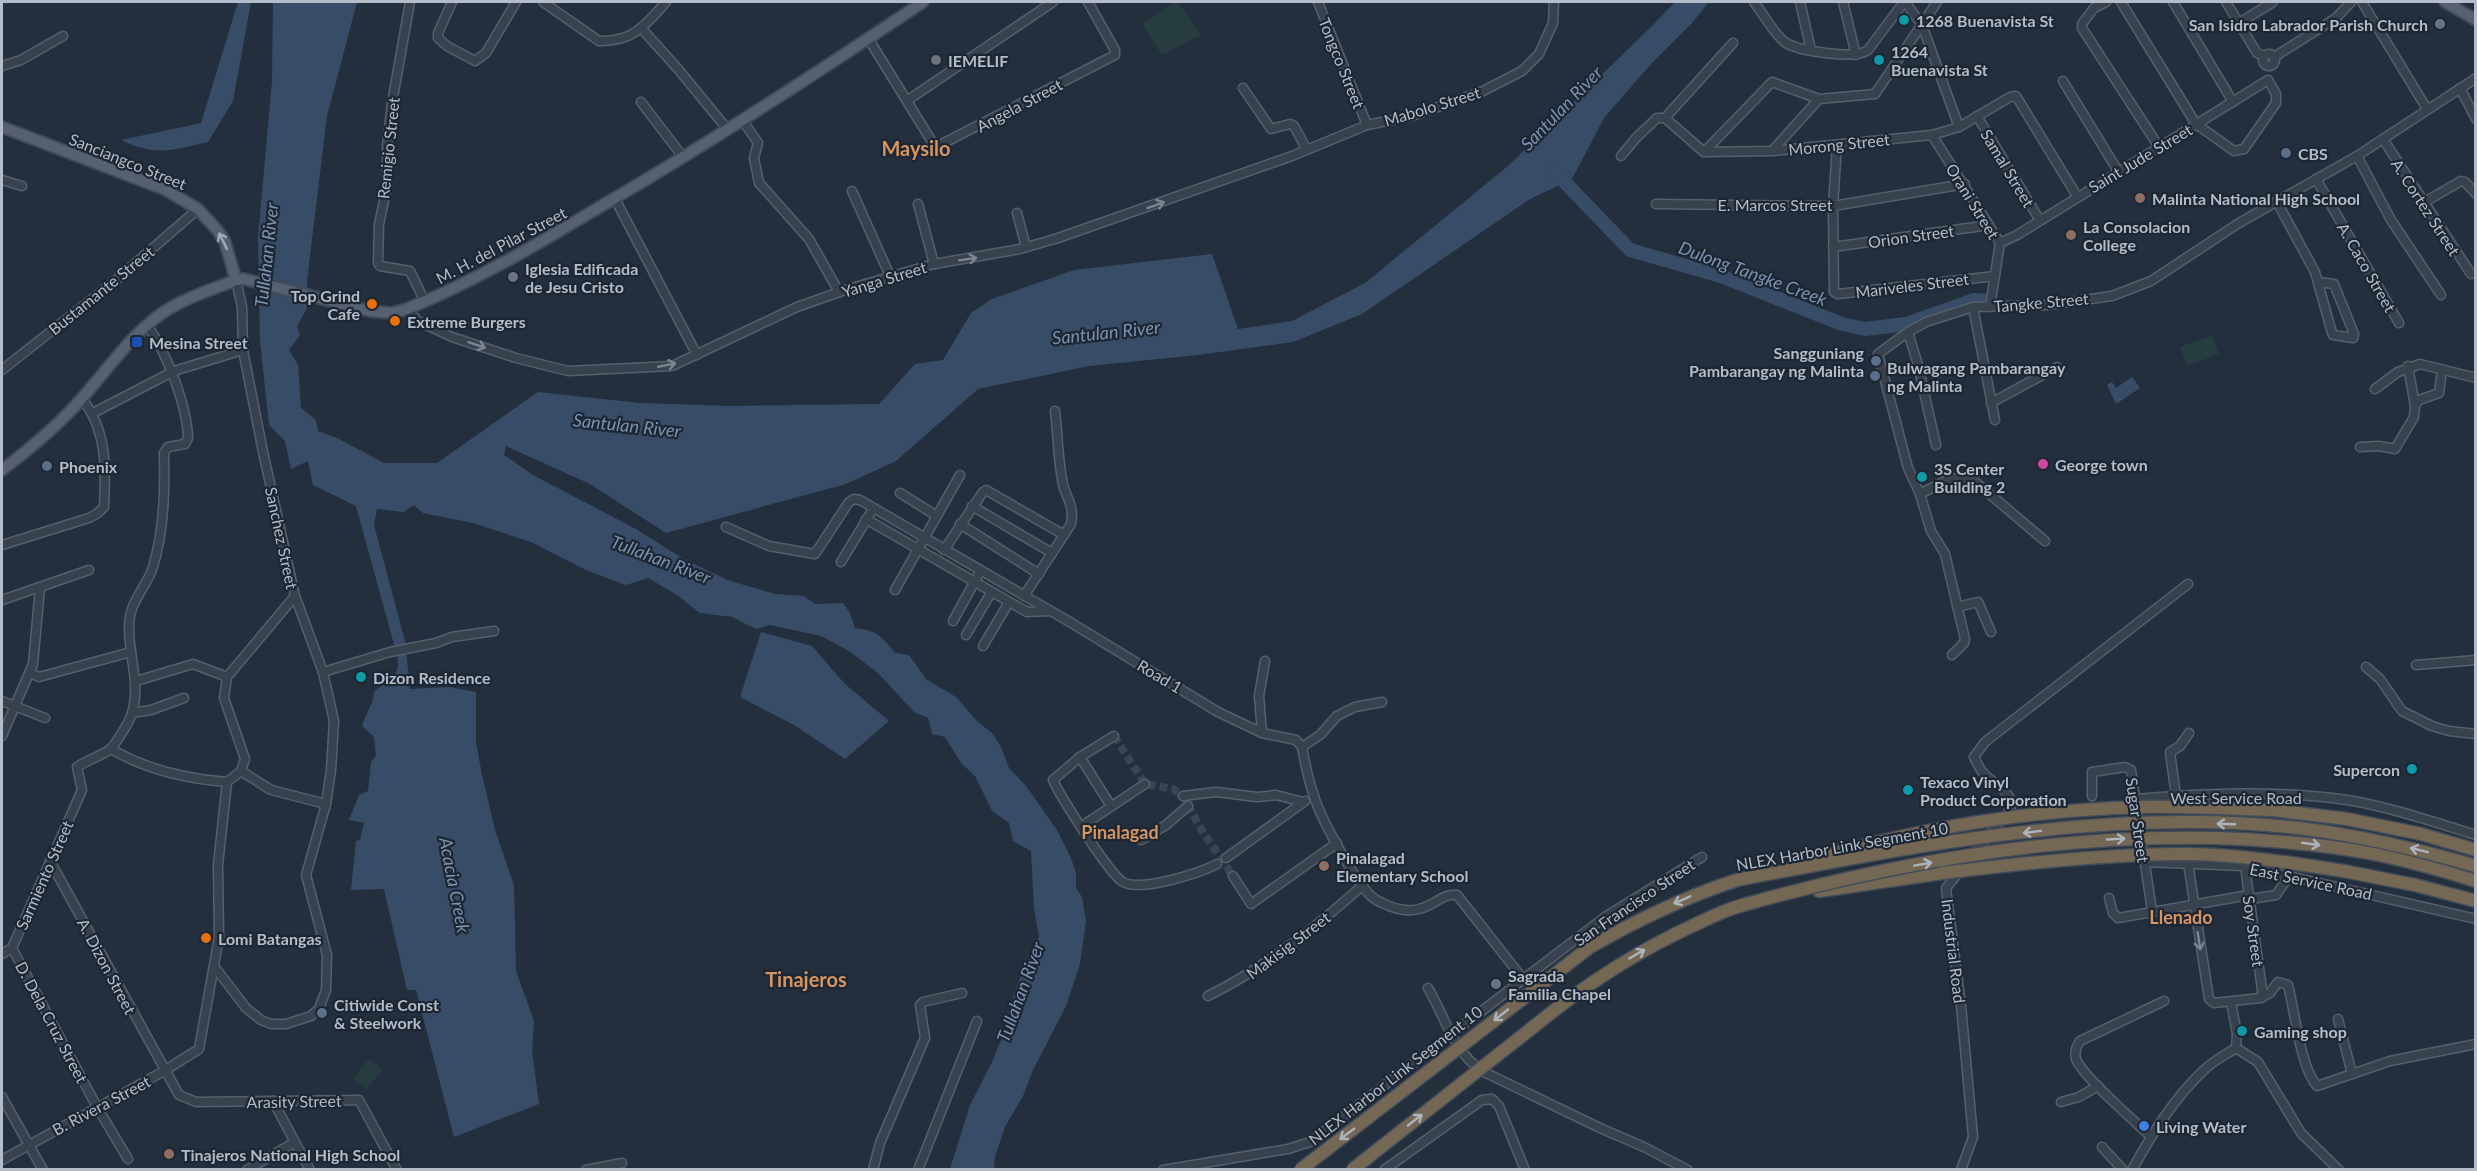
<svg xmlns="http://www.w3.org/2000/svg" width="2477" height="1171" font-family="Lato,sans-serif">
<style>
.green{fill:#263c3f}
.water{fill:#394c67}
.lines{fill:none;stroke-linecap:round;stroke-linejoin:round}
.river{stroke:#394c67;stroke-width:14}
.minor-tunnel{stroke:#3a4453;stroke-width:8;stroke-dasharray:8 4;stroke-linecap:butt}
.minor-casing{stroke:#565f6c;stroke-width:11}
.major-casing{stroke:#414a57;stroke-width:14}
.highway-casing{stroke:#434c59;stroke-width:15}
.minor{stroke:#38414e;stroke-width:8}
.major{stroke:#56606e;stroke-width:10}
.highway{stroke:#746855;stroke-width:12}
.highway-bridge-casing{stroke:#434c59;stroke-width:15;stroke-linecap:butt}
.highway-bridge{stroke:#746855;stroke-width:12}
.oneway{stroke:#7c8592}
.oneway2{stroke:#a1aab7}
.oneway3{stroke:#aeb4bd}
.culture-dot{fill:#0f9aa8;stroke:#1d2633;stroke-width:2}
.worship-dot{fill:#6b7280;stroke:#1d2633;stroke-width:2}
.service-dot{fill:#5c6f8a;stroke:#1d2633;stroke-width:2}
.education-dot{fill:#8d6e63;stroke:#1d2633;stroke-width:2}
.food-dot{fill:#e8710a;stroke:#1d2633;stroke-width:2}
.transit-dot{fill:#1a4fb4;stroke:#1d2633;stroke-width:2}
.hotel-dot{fill:#d1479c;stroke:#1d2633;stroke-width:2}
.shop-dot{fill:#3f7fe0;stroke:#1d2633;stroke-width:2}
.labels{text-anchor:middle;dominant-baseline:central;stroke-width:4.5;stroke-linejoin:round;paint-order:stroke}
.poi-label{font-size:16px;font-weight:bold;fill:#b4bcc9;stroke:#1d2633;text-anchor:start}
.street-label{font-size:16px;fill:#b4bcc9;stroke:#1d2633}
.water-label{font-size:18px;font-style:italic;fill:#7c92b1;stroke:#1d2633}
.neighbourhood-label{font-size:18px;font-weight:bold;fill:#d59563;stroke:#1d2633}
.quarter-label{font-size:20px;font-weight:bold;fill:#d59563;stroke:#1d2633}
</style>
<rect width="100%" height="100%" fill="#242f3e"/>
<g class="green">
<path d="M1175 2H1178L1201 35 1162 55 1142 24Z"/>
<path d="M2212 336 2219 354 2187 366 2180 347Z"/>
<path d="M369 1059 383 1070 366 1089 353 1078Z"/>
</g>
<g class="water">
<path d="M238 2H251L233 101 208 142C172 150 156 157 121 140L201 123Z"/>
<path d="M273 2H357L327 116 307 281 308 306 297 326 300 335 289 350 298 365 301 408 316 420 318 431 339 439 384 463H437L538 392 640 403 731 406 879 404 915 364 943 360 971 313 992 299 1074 270 1212 254 1238 329 1292 321 1365 283 1508 166 1654 24 1675 2H1709L1691 24 1651 64 1604 118 1572 179 1530 199 1362 314 1293 342 1198 355 1089 366 978 389 896 461 846 484 666 533 590 484 506 446 504 455 533 475 636 529 682 558 727 580 775 594 804 596 815 604 843 603 850 613 855 628C877 630 882 637 895 653L909 655 926 679 956 697 978 722 992 733 1001 747 1009 768 1026 786 1057 830 1071 858 1076 873V888L1082 897 1086 921 1080 964 1066 1006 1033 1070 1023 1096 1005 1127 995 1157 994 1169H950L970 1105 992 1062 1009 1021 1008 1012 1022 972 1039 937 1034 908 1031 851 1013 841 1009 823 992 811 975 776 961 763 945 737 932 734 928 718 914 712 878 673 849 651 821 636 770 625 756 629 732 617 700 613 677 595 648 578 626 585 586 570 531 542 473 523 423 513 414 505 404 512 377 509 374 525 406 645 395 648 356 506 313 485 308 461 291 469 285 441 269 425 260 341 258 238 272 81Z"/>
<path d="M2132 377 2140 388 2116 404 2107 385 2112 382 2116 388Z"/>
<path d="M761 632 812 646 845 684 889 721 845 759 794 725 740 697Z"/>
<path d="M406 650 410 689 449 687 476 692V742L482 775 495 830 514 885 516 971 534 1021 532 1051 539 1104 454 1137 416 990H407L384 889 351 890 356 841 360 840 364 823 349 820 359 795 368 791 371 762 376 756 374 737 362 726C365 715 375 701 374 692 388 678 404 677 396 652Z"/>
</g>
<g class="lines">
<path class="river" d="M1553 170 1630 250 1721 276 1842 324 1865 329 1906 324 1974 300 1988 301"/>
<path class="minor-tunnel" d="M1114 736 1145 784 1173 789 1183 796 1201 829 1233 876"/>
<defs>
<g id="minor">
<path d="M410 2 392 103 387 146V187L379 224 378 263 380 266 410 271 425 302"/>
<path d="M452 2 438 33V38L447 46 475 61 486 53 516 2"/>
<path d="M543 2 599 41C633 42 646 25 666 2"/>
<path d="M1318 2 1367 125"/>
<path d="M1754 2C1762 12 1776 37 1786 43 1799 51 1856 60 1868 50L1904 2"/>
<path d="M1800 2 1811 50"/>
<path d="M1843 2 1856 55"/>
<path d="M1905 2 1922 25 1959 127"/>
<path d="M2106 2 2094 8 2082 24V28L2159 147"/>
<path d="M2121 2 2196 124 2234 151 2244 149 2276 103V94L2268 80"/>
<path d="M2173 2 2233 102"/>
<path d="M2226 2 2257 53 2264 56"/>
<path d="M2362 2 2427 109"/>
<path d="M2239 23 2273 2"/>
<path d="M642 29 678 69 728 130"/>
<path d="M868 38 934 145 938 146 1115 55V50L1088 2"/>
<circle cx="2269" cy="60" r="6"/>
<path d="M2274 57 2336 18 2351 2"/>
<path d="M2 66 21 60 63 36"/>
<path d="M2063 81 2118 171"/>
<path d="M1243 88 1271 129 1290 124 1294 126 1307 150"/>
<path d="M2460 88 2476 119"/>
<path d="M908 100 1053 2"/>
<path d="M641 102 683 157"/>
<path d="M1977 116 2039 219"/>
<path d="M1665 118 1704 152 1772 151 1932 135 1959 127 2010 97 2016 96 2077 196"/>
<path d="M1665 118 1733 43"/>
<path d="M743 121 758 143 754 158 759 183 809 239 839 292"/>
<path d="M1932 135 2000 243 1990 307"/>
<path d="M2383 139 2471 274"/>
<path d="M1837 145 1833 206 1834 292 1838 294 1995 276"/>
<path d="M1772 151 1819 99"/>
<path d="M1704 152 1772 82 1819 99 1875 94 1937 2"/>
<path d="M1621 156 1636 138 1657 118H1665"/>
<path d="M2357 156 2391 220 2441 295"/>
<path d="M2316 179 2399 323"/>
<path d="M2 180 22 186"/>
<path d="M852 191 890 276"/>
<path d="M615 199 697 355"/>
<path d="M2277 202 2315 272 2332 333 2333 335 2353 338 2354 334 2334 284 2318 282"/>
<path d="M2423 203 2461 181 2465 182 2476 194"/>
<path d="M918 204 934 264"/>
<path d="M1656 204 1833 206 1965 184"/>
<path d="M1017 213 1026 247"/>
<path d="M2000 243 2017 235 2268 80"/>
<path d="M1833 247 1989 225"/>
<path d="M1973 307 1995 420"/>
<path d="M407 309 418 321 452 337 516 358 568 371 672 366 797 307 845 290 934 264 1020 249 1058 238 1292 156 1367 125 1412 116 1481 92 1522 71 1539 54 1553 23 1554 2"/>
<path d="M1908 332 1918 365 1936 445"/>
<path d="M2408 366 2415 406"/>
<path d="M2 370 116 280 198 209"/>
<path d="M2375 389 2398 372 2420 364 2476 378"/>
<path d="M1991 403 2057 367"/>
<path d="M93 413 174 371 243 350"/>
<path d="M2360 447 2379 446 2395 449 2414 417 2415 406 2419 400 2439 393 2442 370"/>
<path d="M900 493 937 516"/>
<path d="M1920 494 1951 478 1973 480 2045 541"/>
<path d="M972 506 1052 553"/>
<path d="M866 519 1027 612 1050 611"/>
<path d="M960 524 1039 574"/>
<path d="M726 527 769 546 815 554 849 502 854 499 860 500 1068 621 1218 712 1262 733 1296 740 1302 747C1305 763 1308 780 1314 796 1320 817 1356 883 1371 896 1379 903 1395 909 1405 910 1429 913 1441 892 1457 895L1524 980"/>
<path d="M2 545 89 518 98 513 104 507C106 468 107 430 82 399"/>
<path d="M944 550 983 492 986 490 1064 535"/>
<path d="M841 562 873 509"/>
<path d="M895 590 960 475"/>
<path d="M1024 596 1071 524C1074 508 1069 502 1064 488 1058 467 1058 434 1055 411"/>
<path d="M2 600 89 570"/>
<path d="M1957 607 1978 602 1991 632"/>
<path d="M953 621 980 572"/>
<path d="M966 635 991 593"/>
<path d="M983 646 1009 602"/>
<path d="M1952 655 1964 643 1965 639 1945 554 1931 531 1920 494 1908 468 1878 354 1908 332 1926 322 1973 307 2048 305 2112 296 2151 281 2239 223 2357 156 2476 78"/>
<path d="M2416 665 2476 660"/>
<path d="M2366 667 2380 679 2402 711 2432 726 2449 731 2476 734"/>
<path d="M323 672 390 652 436 643 452 637 494 631"/>
<path d="M30 673 39 677 131 652"/>
<path d="M136 681 193 664 227 677"/>
<path d="M2 701 45 718"/>
<path d="M132 713 151 710 184 698"/>
<path d="M1262 733 1259 696 1265 661"/>
<path d="M2 736 33 664 40 588"/>
<path d="M1114 736 1080 757 1053 780C1060 796 1110 875 1123 882 1141 892 1200 873 1217 864"/>
<path d="M1302 747 1320 735 1337 716 1355 707 1382 702"/>
<path d="M111 749C145 769 188 779 227 782"/>
<path d="M1080 757 1111 806"/>
<path d="M241 771 271 790 326 804"/>
<path d="M1183 796 1216 792 1257 797 1276 795 1303 802"/>
<path d="M2092 796V772L2125 767 2131 770 2152 911"/>
<path d="M2176 796 2170 752 2180 746 2189 733"/>
<path d="M2136 799C2206 793 2277 790 2347 800 2391 807 2433 822 2476 835"/>
<path d="M1082 826 1145 784"/>
<path d="M1141 840 1166 825 1188 806"/>
<path d="M1226 858 1305 801"/>
<path d="M50 861 179 1095 196 1102 359 1100 397 1170"/>
<path d="M2144 862 2245 866 2476 919"/>
<path d="M2188 863 2209 999 2214 1003 2261 998 2270 993 2278 982 2288 985C2295 1011 2300 1067 2317 1086L2390 1061 2476 1044"/>
<path d="M2245 866 2263 997"/>
<path d="M1233 876 1251 904 1337 843"/>
<path d="M2109 898 2113 913 2118 918 2249 895"/>
<path d="M2250 899 2276 895 2285 882"/>
<path d="M12 948 97 1107 128 1159"/>
<path d="M2 954 12 948 82 790 77 767C87 760 99 757 109 750 114 747 129 722 131 716 143 682 125 650 130 616 133 598 148 584 153 567 164 530 165 491 164 453L168 447 185 444 188 438C187 405 166 351 147 325"/>
<path d="M214 966 246 1008 261 1020 271 1024H286L311 1016 319 1009 326 990 327 955 306 875 326 804 331 770 334 721 323 672 295 596 263 452 243 350 242 307 236 280"/>
<path d="M1428 988C1445 1017 1453 1051 1482 1071L1600 1128 1644 1147 1688 1170"/>
<path d="M1208 996C1266 967 1315 928 1363 885"/>
<path d="M2338 1019 2352 1074"/>
<path d="M2236 1048 2258 1062 2301 1133 2339 1170"/>
<path d="M2 1097 43 1170"/>
<path d="M273 1101 310 1170"/>
<path d="M2061 1102 2079 1097 2098 1086"/>
<path d="M2151 1137C2135 1121 2082 1076 2076 1059 2074 1052 2076 1047 2080 1041L2164 1001"/>
<path d="M2102 1147 2123 1170"/>
<path d="M2 1160 164 1071 199 1049 219 937 218 865 227 782 241 771 245 759 224 698 227 677 295 596"/>
<path d="M247 1170 295 1142"/>
<path d="M586 1170 622 1163"/>
<path d="M873 1170 880 1143 925 1038 920 1005 923 1002 962 993"/>
<path d="M918 1170 977 1021"/>
<path d="M1163 1170 1288 1149 1310 1142 1605 917 1702 857"/>
<path d="M1384 1170 1482 1100 1492 1099 1499 1106 1525 1170"/>
<path d="M1961 1170 1973 1137 1961 1005 1946 888 1999 823C2027 799 2000 789 1984 774 1980 770 1977 763 1974 757L1985 742 2188 584"/>
<path d="M2132 1170C2152 1134 2174 1098 2204 1070 2213 1061 2225 1055 2236 1048L2237 1034 2231 1002"/>
</g>
<g id="major">
<path d="M2445 2 2476 20"/>
<path d="M2 127 164 189 198 209 218 231 225 242 236 280"/>
<path d="M2 470C31 448 59 425 83 397 108 369 130 336 161 314 184 298 211 290 236 280L244 279 370 311 392 313 407 309C478 280 543 241 608 202 716 139 820 71 923 2"/>
</g>
<g id="highway">
<path d="M2273 810 2347 819 2421 834 2476 850"/>
<path d="M2344 871 2415 885 2476 901"/>
<path d="M1819 891 1942 873"/>
<path d="M1537 1024C1585 985 1636 952 1692 926 1711 917 1731 907 1752 903"/>
</g>
</defs>
<use href="#minor" class="minor-casing"/>
<use href="#major" class="major-casing"/>
<use href="#highway" class="highway-casing"/>
<use href="#minor" class="minor"/>
<use href="#major" class="major"/>
<use href="#highway" class="highway"/>
<defs>
<g id="highway-bridge">
<path d="M1814 859C1920 828 2031 810 2141 807 2185 806 2230 809 2273 810"/>
<path d="M1942 873C2024 863 2106 854 2189 854 2241 855 2293 863 2344 871"/>
<path d="M1743 905C1897 862 2057 834 2217 838 2271 840 2326 844 2379 855 2412 862 2444 871 2476 881"/>
<path d="M1300 1170 1590 947C1637 920 1685 897 1737 880 1918 845 2113 807 2298 828 2358 835 2417 849 2476 866"/>
<path d="M1352 1170 1537 1024"/>
</g>
</defs>
<use href="#highway-bridge" class="highway-bridge-casing"/>
<use href="#highway-bridge" class="highway-bridge"/>
</g>
<defs><path id="oneway-shaft" d="M-6 0H5M1.5-3L5.5 0L1.5 3" fill="none" stroke-width="1.6" stroke-linecap="round" stroke-linejoin="round" transform="scale(1.5)"/></defs>
<g class="oneway">
<use href="#oneway-shaft" transform="translate(1156 205) rotate(-20)"/>
<use href="#oneway-shaft" transform="translate(968 259) rotate(-9)"/>
<use href="#oneway-shaft" transform="translate(477 345) rotate(19)"/>
<use href="#oneway-shaft" transform="translate(667 365) rotate(-11)"/>
<use href="#oneway-shaft" transform="translate(2199 941) rotate(81)"/>
</g>
<use class="oneway2" href="#oneway-shaft" transform="translate(223 241) rotate(-116)"/>
<g class="oneway3">
<use href="#oneway-shaft" transform="translate(2226 824) rotate(-178)"/>
<use href="#oneway-shaft" transform="translate(2032 832) rotate(173)"/>
<use href="#oneway-shaft" transform="translate(2116 839) rotate(-3)"/>
<use href="#oneway-shaft" transform="translate(2311 844) rotate(8)"/>
<use href="#oneway-shaft" transform="translate(2419 850) rotate(-166)"/>
<use href="#oneway-shaft" transform="translate(1923 864) rotate(-10)"/>
<use href="#oneway-shaft" transform="translate(1682 900) rotate(156)"/>
<use href="#oneway-shaft" transform="translate(1637 954) rotate(-30)"/>
<use href="#oneway-shaft" transform="translate(1501 1015) rotate(142)"/>
<use href="#oneway-shaft" transform="translate(1415 1120) rotate(-38)"/>
<use href="#oneway-shaft" transform="translate(1347 1134) rotate(143)"/>
</g>
<g class="culture-dot">
<circle cx="1904" cy="20" r="6"/>
<circle cx="1879" cy="60" r="6"/>
<circle cx="1922" cy="477" r="6"/>
<circle cx="361" cy="677" r="6"/>
<circle cx="2412" cy="769" r="6"/>
<circle cx="1908" cy="790" r="6"/>
<circle cx="2242" cy="1031" r="6"/>
</g>
<g class="worship-dot">
<circle cx="2440" cy="24" r="6"/>
<circle cx="936" cy="60" r="6"/>
<circle cx="513" cy="277" r="6"/>
<circle cx="1496" cy="984" r="6"/>
</g>
<g class="service-dot">
<circle cx="2286" cy="153" r="6"/>
<circle cx="1876" cy="361" r="6"/>
<circle cx="1875" cy="376" r="6"/>
<circle cx="47" cy="466" r="6"/>
<circle cx="322" cy="1013" r="6"/>
</g>
<g class="education-dot">
<circle cx="2140" cy="198" r="6"/>
<circle cx="2071" cy="235" r="6"/>
<circle cx="1324" cy="866" r="6"/>
<circle cx="169" cy="1154" r="6"/>
</g>
<g class="food-dot">
<circle cx="372" cy="304" r="6"/>
<circle cx="395" cy="321" r="6"/>
<circle cx="206" cy="938" r="6"/>
</g>
<rect class="transit-dot" x="131" y="336" width="12" height="12" rx="3"/>
<circle class="hotel-dot" cx="2043" cy="464" r="6"/>
<circle class="shop-dot" cx="2144" cy="1126" r="6"/>
<g class="labels">
<g class="poi-label">
<text x="1916" y="20">1268 Buenavista St</text>
<text x="2428" y="24" text-anchor="end">San Isidro Labrador Parish Church</text>
<text x="1891" y="51">1264<tspan x="1891" dy="18">Buenavista St</tspan></text>
<text x="948" y="60">IEMELIF</text>
<text x="2298" y="153">CBS</text>
<text x="2152" y="198">Malinta National High School</text>
<text x="2083" y="226">La Consolacion<tspan x="2083" dy="18">College</tspan></text>
<text x="525" y="268">Iglesia Edificada<tspan x="525" dy="18">de Jesu Cristo</tspan></text>
<text x="360" y="295" text-anchor="end">Top Grind<tspan x="360" dy="18">Cafe</tspan></text>
<text x="407" y="321">Extreme Burgers</text>
<text x="149" y="342">Mesina Street</text>
<text x="1864" y="352" text-anchor="end">Sangguniang<tspan x="1864" dy="18">Pambarangay ng Malinta</tspan></text>
<text x="1887" y="367">Bulwagang Pambarangay<tspan x="1887" dy="18">ng Malinta</tspan></text>
<text x="2055" y="464">George town</text>
<text x="59" y="466">Phoenix</text>
<text x="1934" y="468">3S Center<tspan x="1934" dy="18">Building 2</tspan></text>
<text x="373" y="677">Dizon Residence</text>
<text x="2400" y="769" text-anchor="end">Supercon</text>
<text x="1920" y="781">Texaco Vinyl<tspan x="1920" dy="18">Product Corporation</tspan></text>
<text x="1336" y="857">Pinalagad<tspan x="1336" dy="18">Elementary School</tspan></text>
<text x="218" y="938">Lomi Batangas</text>
<text x="1508" y="975">Sagrada<tspan x="1508" dy="18">Familia Chapel</tspan></text>
<text x="334" y="1004">Citiwide Const<tspan x="334" dy="18">&amp; Steelwork</tspan></text>
<text x="2254" y="1031">Gaming shop</text>
<text x="2156" y="1126">Living Water</text>
<text x="181" y="1154">Tinajeros National High School</text>
</g>
<g class="street-label">
<text transform="translate(1342 63) rotate(68)">Tongco Street</text>
<text transform="translate(1019 105) rotate(-28)">Angela Street</text>
<text transform="translate(1432 106) rotate(-17)">Mabolo Street</text>
<text transform="translate(1839 144) rotate(-6)">Morong Street</text>
<text transform="translate(388 148) rotate(-84)">Remigio Street</text>
<text transform="translate(2140 158) rotate(-31)">Saint Jude Street</text>
<text transform="translate(128 161) rotate(22)">Sanciangco Street</text>
<text transform="translate(2008 168) rotate(59)">Samal Street</text>
<text transform="translate(1973 201) rotate(58)">Orani Street</text>
<text x="1775" y="204">E. Marcos Street</text>
<text transform="translate(2426 207) rotate(57)">A. Cortez Street</text>
<text transform="translate(1911 236) rotate(-8)">Orion Street</text>
<text transform="translate(501 245) rotate(-28)">M. H. del Pilar Street</text>
<text transform="translate(2367 267) rotate(60)">A. Caco Street</text>
<text transform="translate(884 279) rotate(-17)">Yanga Street</text>
<text transform="translate(1912 285) rotate(-7)">Mariveles Street</text>
<text transform="translate(101 290) rotate(-39)">Bustamante Street</text>
<text transform="translate(2041 302) rotate(-5)">Tangke Street</text>
<text transform="translate(282 538) rotate(78)">Sanchez Street</text>
<text transform="translate(1160 676) rotate(31)">Road 1</text>
<text x="2236" y="797">West Service Road</text>
<text transform="translate(2138 820) rotate(82)">Sugar Street</text>
<text transform="translate(1842 846) rotate(-10)">NLEX Harbor Link Segment 10</text>
<text transform="translate(44 875) rotate(-66)">Sarmiento Street</text>
<text transform="translate(2311 881) rotate(12)">East Service Road</text>
<text transform="translate(1634 902) rotate(-34)">San Francisco Street</text>
<text transform="translate(2254 931) rotate(82)">Soy Street</text>
<text transform="translate(1288 945) rotate(-37)">Makisig Street</text>
<text transform="translate(1954 951) rotate(83)">Industrial Road</text>
<text transform="translate(107 966) rotate(62)">A. Dizon Street</text>
<text transform="translate(52 1022) rotate(62)">D. Dela Cruz Street</text>
<text transform="translate(1395 1075) rotate(-38)">NLEX Harbor Link Segment 10</text>
<text transform="translate(294 1101) rotate(-1)">Arasity Street</text>
<text transform="translate(101 1105) rotate(-28)">B. Rivera Street</text>
</g>
<g class="water-label">
<text transform="translate(1561 108) rotate(-46)">Santulan River</text>
<text transform="translate(266 255) rotate(-84)">Tullahan River</text>
<text transform="translate(1753 273) rotate(20)">Dulong Tangke Creek</text>
<text transform="translate(1106 332) rotate(-6)">Santulan River</text>
<text transform="translate(627 425) rotate(6)">Santulan River</text>
<text transform="translate(661 559) rotate(21)">Tullahan River</text>
<text transform="translate(455 885) rotate(79)">Acacia Creek</text>
<text transform="translate(1020 992) rotate(-70)">Tullahan River</text>
</g>
<g class="neighbourhood-label">
<text x="1120" y="832">Pinalagad</text>
<text x="2181" y="917">Llenado</text>
</g>
<g class="quarter-label">
<text x="916" y="148">Maysilo</text>
<text x="806" y="979">Tinajeros</text>
</g>
</g>
<rect width="2477" height="1171" fill="none" stroke="#b4bcc9" stroke-width="6"/>
</svg>
